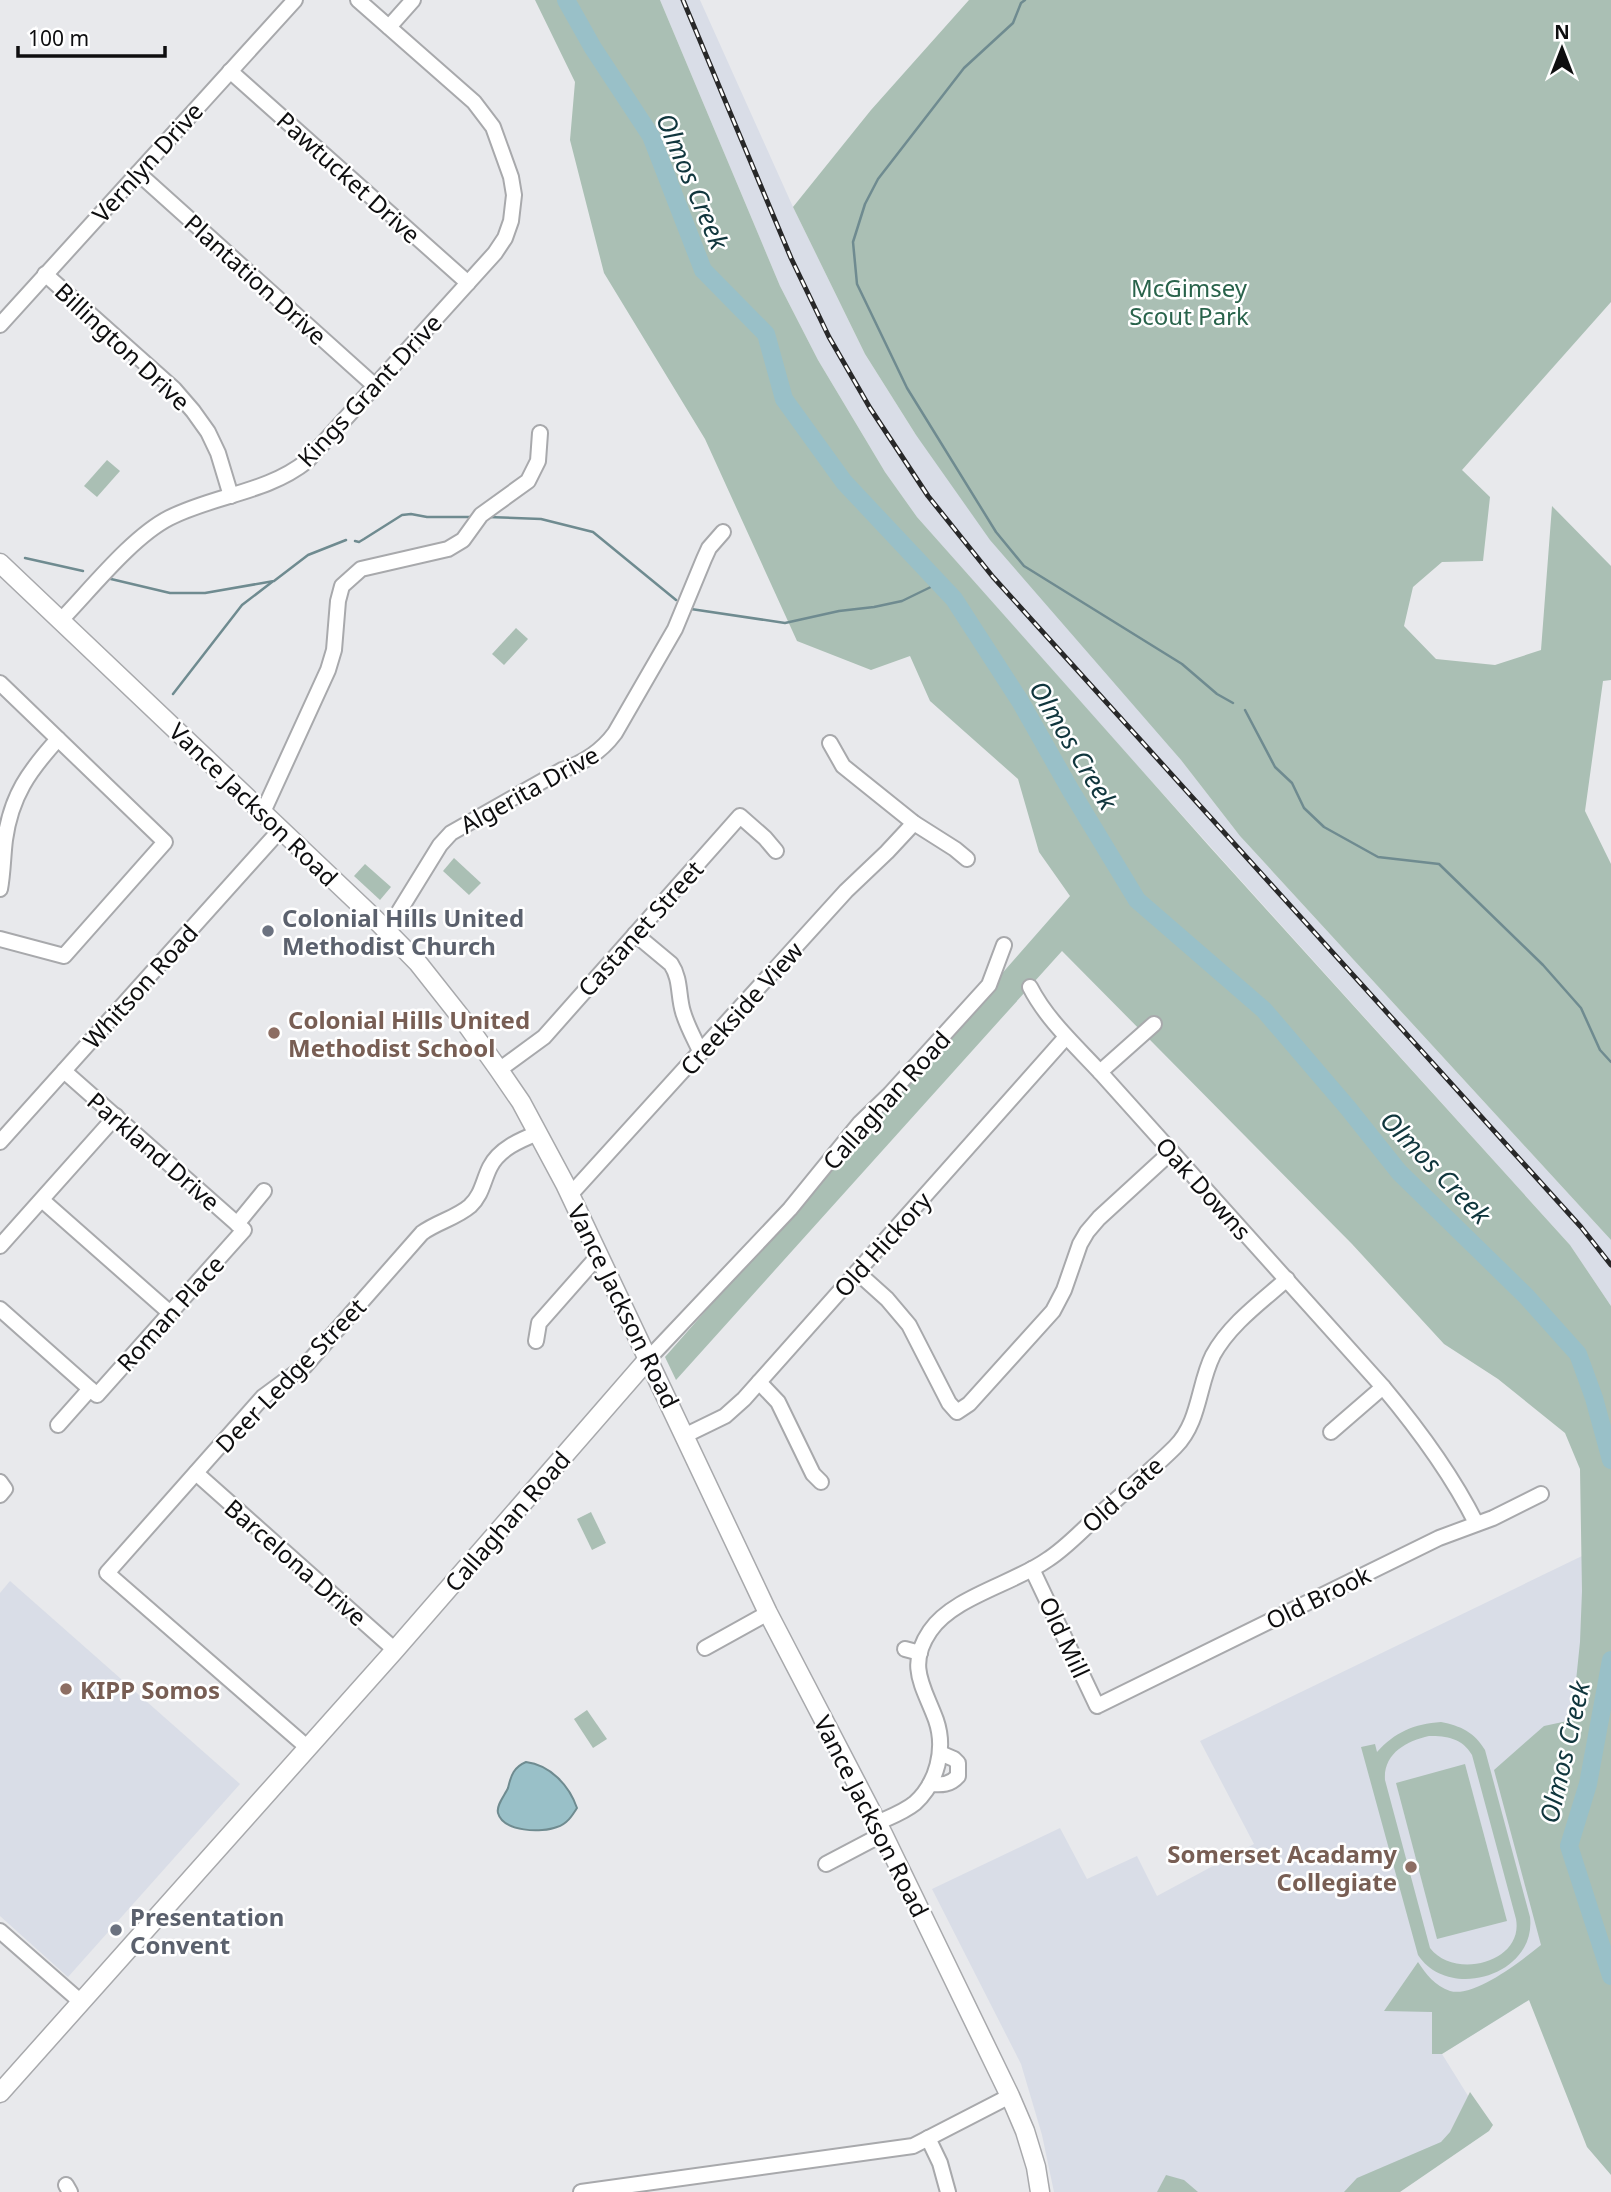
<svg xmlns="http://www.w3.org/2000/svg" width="1611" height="2192" font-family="'Noto Sans',sans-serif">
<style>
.built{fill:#d9dde7}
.green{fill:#aabfb4;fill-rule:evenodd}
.water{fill:#99c0c8;stroke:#6f8b90;stroke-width:2}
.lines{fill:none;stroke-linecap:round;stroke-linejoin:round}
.stream{stroke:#6f8b90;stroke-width:2.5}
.river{stroke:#99c0c8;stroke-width:18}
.minor-casing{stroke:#a8a9ac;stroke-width:18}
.major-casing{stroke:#a8a9ac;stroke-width:21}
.minor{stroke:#fff;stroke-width:14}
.major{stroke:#fff;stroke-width:18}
.rail-casing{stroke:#282829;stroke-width:5}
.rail{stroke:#fff;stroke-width:2.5;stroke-dasharray:8;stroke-linecap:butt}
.worship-dot{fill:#6b7280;stroke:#fff;stroke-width:2.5}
.education-dot{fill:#8d6e63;stroke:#fff;stroke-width:2.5}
.labels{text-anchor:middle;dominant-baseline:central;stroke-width:5;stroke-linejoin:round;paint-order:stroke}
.street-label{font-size:24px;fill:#0e0e0f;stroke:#fff}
.park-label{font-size:24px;fill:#29634b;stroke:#fff}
.worship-label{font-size:24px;font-weight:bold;fill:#5b616d;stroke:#fff;text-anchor:start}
.education-label{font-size:24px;font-weight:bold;fill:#785e54;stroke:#fff;text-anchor:start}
.water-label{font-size:26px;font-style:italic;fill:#10363d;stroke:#fff}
</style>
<rect width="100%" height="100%" fill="#e8e9ec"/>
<g class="built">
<path d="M660 0H700L793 207 865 354 916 435 1181 760 1240 836 1611 1240V1306L1570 1245 1128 755 917 517 885 472 818 360 780 286Z"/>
<path d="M1611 1542V1960L1529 2000 1442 2054 1483 2120 1375 2192H1054L1042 2135 1021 2064 932 1889 1060 1828 1087 1879 1137 1856 1157 1896 1254 1844 1200 1741Z"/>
<path d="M10 1581 240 1784 68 1977 0 1916V1593Z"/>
</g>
<g class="green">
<path d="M535 0H660L780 286 818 360 885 472 917 517 1209 846 1570 1245 1611 1306V2175L1587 2147 1529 2000 1442 2054H1432V2012L1384 2011 1418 1962C1426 1974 1435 1986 1450 1991 1475 1998 1522 1960 1541 1945L1494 1770 1544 1726 1572 1720 1580 1642 1582 1591 1580 1469 1565 1433 1498 1379 1444 1344 1352 1244 1062 951 676 1380 665 1357 1070 896 1039 852 1018 779 930 701 910 656 871 670 797 641 705 439 604 273 570 140 575 82Z"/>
<path d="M969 0H1611V302L1462 470 1490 497 1483 561 1442 562 1413 587 1404 626 1436 659 1495 665 1541 650 1552 506 1611 566V680L1603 681 1585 811 1611 864V1240L1240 836 1181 760 990 540 916 435 865 354 793 207 871 110Z"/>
<path d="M107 460 120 471 97 497 84 486Z"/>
<path d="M516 628 528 639 504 665 492 654Z"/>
<path d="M454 858 481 883 469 895 443 871Z"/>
<path d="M365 864 391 887 380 900 354 876Z"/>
<path d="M591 1512 606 1543 592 1550 577 1519Z"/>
<path d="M587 1710 607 1739 593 1748 574 1719Z"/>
<path d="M1441 1722C1461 1726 1474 1732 1485 1750L1530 1917C1537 1975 1449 2002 1418 1955L1361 1747 1375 1744 1377 1752C1395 1732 1414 1724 1441 1722ZM1429 1736C1447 1736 1462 1738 1472 1755L1516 1919C1524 1963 1454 1980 1430 1948L1385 1780C1383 1754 1406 1741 1429 1736Z"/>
<path d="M1465 1764 1507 1921 1437 1939 1396 1783Z"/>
<path d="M1470 2092 1493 2125 1489 2131 1400 2192H1344L1357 2178 1441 2142 1450 2132Z"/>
<path d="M1166 2175 1184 2180 1198 2192H1157Z"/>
</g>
<path class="water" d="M526 1762C550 1765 569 1785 577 1808 572 1816 567 1824 557 1827 542 1833 503 1832 498 1813 496 1805 505 1795 508 1788 511 1775 514 1767 526 1762Z"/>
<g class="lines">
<g class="stream">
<path d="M1025 0 1021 3 1013 23 964 68 878 179 865 204 853 242 857 284 907 388 996 532 1024 566 1182 664 1217 694 1233 703"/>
<path d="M488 517 541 519 593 532 676 600"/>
<path d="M355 541 359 542 364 539 402 515 411 514 427 517H470"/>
<path d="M25 558 83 571"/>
<path d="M111 579 170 593H205L274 581 308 555 346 540"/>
<path d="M691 609 785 623 839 611 874 607 902 601 939 583"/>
<path d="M173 694 242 605 272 582"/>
<path d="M1245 710 1275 767 1292 783 1304 808 1324 827 1378 857 1439 864 1543 965 1581 1008 1600 1050 1611 1062"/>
</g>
<g class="river">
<path d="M566 0 593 48 651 136 703 270 766 334 784 399 844 482 954 599 1020 701 1071 791 1137 900 1264 1010 1348 1108 1399 1172 1526 1296 1578 1354 1594 1398 1611 1460"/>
<path d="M1611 1660 1588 1784 1569 1846 1611 1976"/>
</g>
<defs>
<g id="minor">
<path d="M389 27 413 0"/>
<path d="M230 71 468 283"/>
<path d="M138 173 375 386"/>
<path d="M45 274 174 389 193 411 208 432 218 453 231 496"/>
<path d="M0 325 295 0"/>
<path d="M61 620C91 589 132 537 169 518 214 495 267 493 307 461L495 253 505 238 511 221 514 195 511 177 493 127 474 102 358 0"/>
<path d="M0 683 165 842 64 956 0 939"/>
<path d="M830 743 843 766 914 823 955 849 967 859"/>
<path d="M263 812 328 670 334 650 338 601 342 586 361 569 448 549 463 540 481 515 528 481 538 461 540 433"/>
<path d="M0 889C3 873 3 856 5 840 11 796 29 771 58 739"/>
<path d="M387 931 440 845 451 833 562 770C584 763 601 752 615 733L675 629 704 559 709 548 723 532"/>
<path d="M635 934 671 964C681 979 678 996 683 1012 687 1026 695 1040 701 1053"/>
<path d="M1030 987C1047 1020 1075 1045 1100 1072L1383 1387C1419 1430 1451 1473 1476 1523"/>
<path d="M499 1070 544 1037 740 816 765 838 776 851"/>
<path d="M1100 1072 1154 1024"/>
<path d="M0 1142 281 829"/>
<path d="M570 1195 846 891 887 852 914 823"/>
<path d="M42 1200 169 1312"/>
<path d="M237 1224 264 1191"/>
<path d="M0 1246 116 1116"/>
<path d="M857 1272 887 1299 909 1325 949 1403 957 1412 969 1404 1053 1311 1064 1290 1080 1244 1087 1232 1099 1218 1171 1152"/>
<path d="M0 1309 97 1395 244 1230 64 1071"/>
<path d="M536 1341 539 1323 599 1255"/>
<path d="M649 1358 790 1209 860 1123 890 1094 989 985 1004 945"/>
<path d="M759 1382 778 1402 813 1474 821 1482"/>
<path d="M58 1425 90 1389"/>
<path d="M1331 1432 1383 1387"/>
<path d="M686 1435 725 1416 744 1399 1066 1037"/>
<path d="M196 1473 395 1650"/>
<path d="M0 1482 5 1489 0 1495"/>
<path d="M1032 1569 1097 1706 1439 1538 1493 1518 1541 1494"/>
<path d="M705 1648 768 1613"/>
<path d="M905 1649 920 1653"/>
<path d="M308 1748 107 1573 263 1397 305 1366 422 1233C437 1222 456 1218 470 1206 482 1195 483 1181 490 1167 499 1149 520 1140 538 1133"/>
<path d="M930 1784C942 1785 950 1785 958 1776V1763L954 1759 940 1753"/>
<path d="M877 1823C890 1817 904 1812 915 1803 937 1783 946 1749 936 1720 924 1687 906 1666 930 1631 953 1597 1013 1584 1047 1560 1066 1548 1082 1530 1099 1515 1124 1492 1151 1471 1175 1447 1200 1422 1198 1385 1213 1355 1230 1324 1261 1302 1287 1279"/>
<path d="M826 1864 883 1834"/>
<path d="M0 1931 81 2002"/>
<path d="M928 2138 940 2163 948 2192"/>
<path d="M66 2185 70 2192"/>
<path d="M581 2192 913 2146 1010 2096"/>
</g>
<g id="major">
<path d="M0 563 375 919 418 963 467 1025 499 1070 521 1102 565 1184 768 1613 883 1834 1010 2096 1025 2131 1036 2167 1040 2192"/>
<path d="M0 2093 395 1650 649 1358"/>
</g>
</defs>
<use href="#minor" class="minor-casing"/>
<use href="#major" class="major-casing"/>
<use href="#minor" class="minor"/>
<use href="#major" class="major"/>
<defs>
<path id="rail" d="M683 0 791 258 829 337 870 408 928 496 993 577 1581 1227 1611 1265"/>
</defs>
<use href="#rail" class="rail-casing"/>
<use href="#rail" class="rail"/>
</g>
<g class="worship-dot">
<circle cx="268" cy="931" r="7"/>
<circle cx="116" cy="1930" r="7"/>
</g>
<g class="education-dot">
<circle cx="274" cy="1033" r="7"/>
<circle cx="66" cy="1689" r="7"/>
<circle cx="1411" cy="1867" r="7"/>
</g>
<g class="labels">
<g class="street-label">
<text transform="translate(147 162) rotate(-48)">Vernlyn Drive</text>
<text transform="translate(349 177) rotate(42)">Pawtucket Drive</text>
<text transform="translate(256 279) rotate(42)">Plantation Drive</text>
<text transform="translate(123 346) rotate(43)">Billington Drive</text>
<text transform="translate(369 390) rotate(-47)">Kings Grant Drive</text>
<text transform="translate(529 789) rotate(-29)">Algerita Drive</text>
<text transform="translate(254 804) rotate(44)">Vance Jackson Road</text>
<text transform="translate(640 928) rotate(-48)">Castanet Street</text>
<text transform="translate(140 986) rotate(-48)">Whitson Road</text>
<text transform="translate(741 1008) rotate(-48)">Creekside View</text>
<text transform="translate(886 1100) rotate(-48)">Callaghan Road</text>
<text transform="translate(154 1151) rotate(41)">Parkland Drive</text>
<text transform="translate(1204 1188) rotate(48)">Oak Downs</text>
<text transform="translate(882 1244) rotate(-48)">Old Hickory</text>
<text transform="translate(624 1306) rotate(64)">Vance Jackson Road</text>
<text transform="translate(170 1313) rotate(-48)">Roman Place</text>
<text transform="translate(290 1375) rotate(-46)">Deer Ledge Street</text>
<text transform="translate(1122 1494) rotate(-42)">Old Gate</text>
<text transform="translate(507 1521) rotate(-49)">Callaghan Road</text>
<text transform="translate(296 1562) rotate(41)">Barcelona Drive</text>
<text transform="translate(1318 1597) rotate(-26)">Old Brook</text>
<text transform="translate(1065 1637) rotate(65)">Old Mill</text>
<text transform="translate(872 1816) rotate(63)">Vance Jackson Road</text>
</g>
<g class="park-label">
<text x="1189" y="287">McGimsey<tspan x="1189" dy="28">Scout Park</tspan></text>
</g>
<g class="worship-label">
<text x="282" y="917">Colonial Hills United<tspan x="282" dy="28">Methodist Church</tspan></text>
<text x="130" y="1916">Presentation<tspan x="130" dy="28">Convent</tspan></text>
</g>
<g class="education-label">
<text x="288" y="1019">Colonial Hills United<tspan x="288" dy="28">Methodist School</tspan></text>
<text x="80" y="1689">KIPP Somos</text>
<text x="1397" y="1853" text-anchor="end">Somerset Acadamy<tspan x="1397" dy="28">Collegiate</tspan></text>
</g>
<g class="water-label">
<text transform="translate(693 181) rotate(67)">Olmos Creek</text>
<text transform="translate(1074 745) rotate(59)">Olmos Creek</text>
<text transform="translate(1436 1167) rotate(46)">Olmos Creek</text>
<text transform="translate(1564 1752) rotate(-77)">Olmos Creek</text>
</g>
</g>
<g transform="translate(1562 49)" stroke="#ffffff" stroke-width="5" paint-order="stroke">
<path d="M0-5L12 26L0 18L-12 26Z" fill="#0e0e0f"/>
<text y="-10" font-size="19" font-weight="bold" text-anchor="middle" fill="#0e0e0f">N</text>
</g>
<path d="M18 46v10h147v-10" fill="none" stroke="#0e0e0f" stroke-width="3.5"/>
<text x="28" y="46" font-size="21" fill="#0e0e0f" stroke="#ffffff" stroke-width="5" paint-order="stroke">100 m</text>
</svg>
